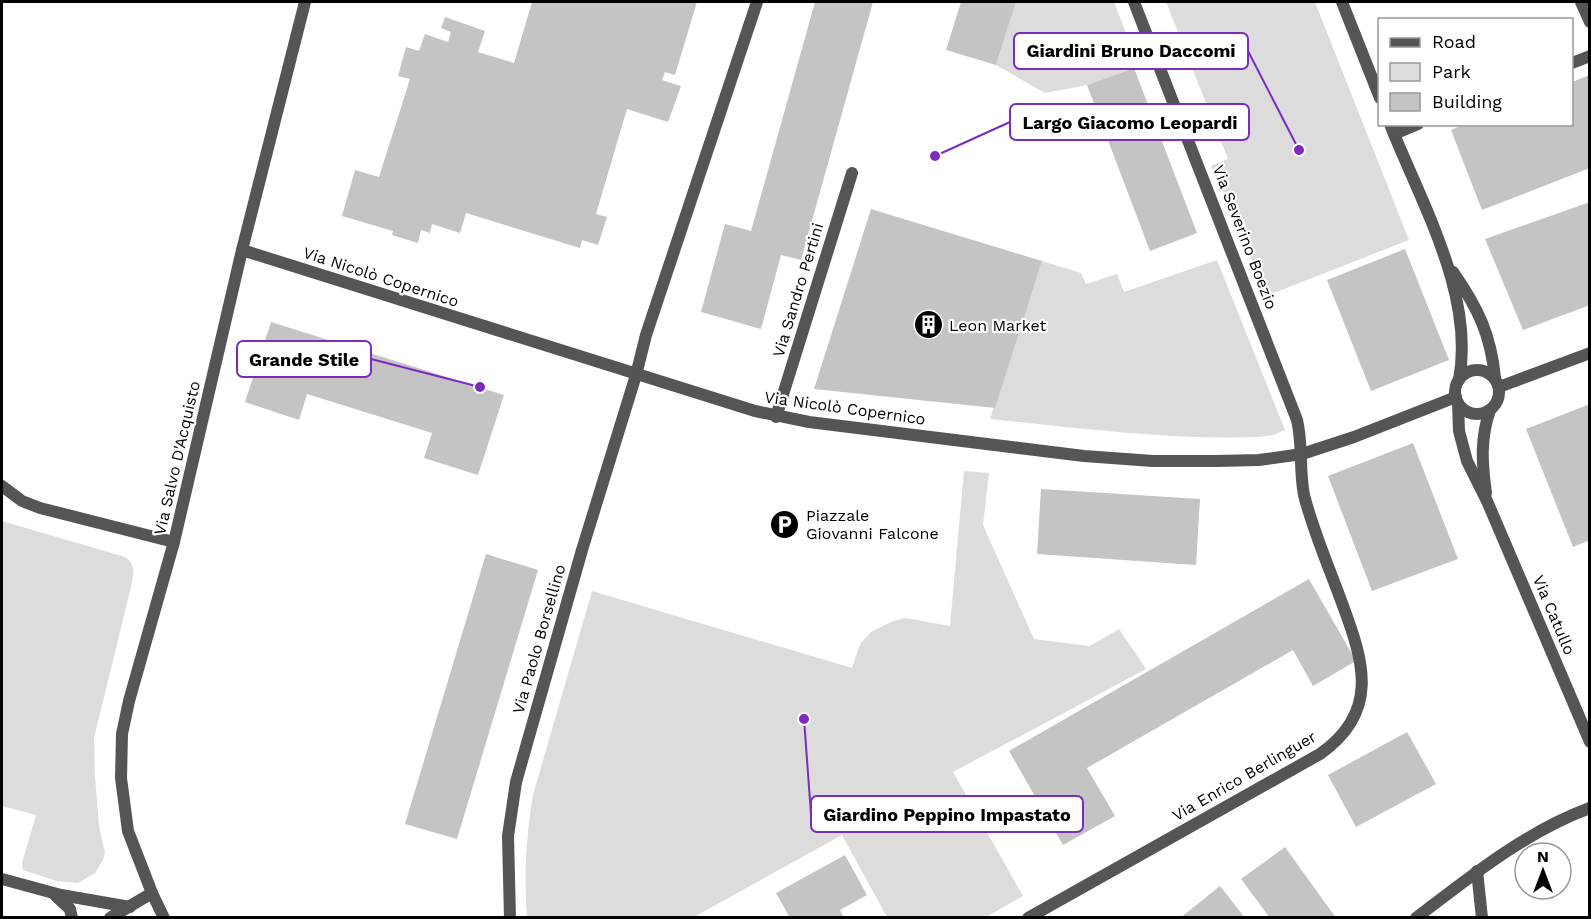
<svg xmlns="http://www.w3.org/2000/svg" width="1591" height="919" font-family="'Work Sans',sans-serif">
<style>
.green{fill:#dcdcdc}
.building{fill:#c4c4c4}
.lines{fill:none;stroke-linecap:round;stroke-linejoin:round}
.service{stroke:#555;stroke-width:12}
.minor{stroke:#555;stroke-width:12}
.tertiary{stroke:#555;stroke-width:12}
.labels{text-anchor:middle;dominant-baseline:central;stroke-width:4.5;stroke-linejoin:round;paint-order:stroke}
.street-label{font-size:16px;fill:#000;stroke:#fff}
.poi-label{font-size:16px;fill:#000;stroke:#fff;text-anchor:start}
.leader{fill:none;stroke:#7b2cbf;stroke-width:2}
.callout-dot{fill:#7b2cbf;stroke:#fff;stroke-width:2}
.callout{fill:#fff;stroke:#7b2cbf;stroke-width:2}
.callout-label{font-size:18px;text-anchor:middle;font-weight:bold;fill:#000}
</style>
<rect width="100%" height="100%" fill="#fff"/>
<g class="green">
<path d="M1016 2H1114L1139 66 1087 85 1045 93 996 65Z"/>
<path d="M1166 2H1315L1409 240 1266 296 1237 222 1211 166 1228 159Z"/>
<path d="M1217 260 1285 430 1273 435 1260 437C1170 440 1080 428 990 419L1042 261 1081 273 1086 284 1117 274 1124 292Z"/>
<path d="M964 471 989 473 983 525 1034 639 1090 646 1119 629 1146 669 953 772 1023 896 986 917H887L842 835 694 917H527C524 875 526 837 533 795L592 591 852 668 860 644 871 632 893 621 906 618 950 626Z"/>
<path d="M2 521 125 557C137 565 133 575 131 587L94 738 95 776 99 826 105 853 103 860 95 873 78 883 57 881 23 870 22 863 36 815 2 806Z"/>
</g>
<g class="building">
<path d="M532 2H697L675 75 665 72 662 80 681 86 668 122 627 109 596 214 607 217 598 245 582 240 580 248 466 213 460 233 432 224 430 233 421 230 418 243 392 235 393 231 342 216 355 170 379 177 410 79 398 76 406 47 419 51 425 34 448 42 451 32 441 28 445 17 485 31 478 52 514 63Z"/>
<path d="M815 2H873L801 260 781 255 761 329 701 312 725 224 751 231Z"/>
<path d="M961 2H1016L996 65 946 50Z"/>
<path d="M1134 68 1197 233 1150 251 1087 85Z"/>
<path d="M1590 75V168L1482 210 1451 130 1465 124H1572V82Z"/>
<path d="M1590 202V305L1523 330 1485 239Z"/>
<path d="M871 209 1042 261 995 408 814 389Z"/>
<path d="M1405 249 1449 360 1371 391 1327 280Z"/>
<path d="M271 322 504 395 478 475 424 458 432 433 307 394 299 420 245 402Z"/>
<path d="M1590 404V540L1573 547 1526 429Z"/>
<path d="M1413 443 1458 559 1372 591 1328 476Z"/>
<path d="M1041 489 1200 499 1196 565 1037 554Z"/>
<path d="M486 554 538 570 457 839 405 824Z"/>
<path d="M1309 579 1356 661 1313 686 1293 650 1087 768 1115 816 1063 845 1009 751Z"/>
<path d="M1407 732 1436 784 1356 827 1328 775Z"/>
<path d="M1285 847 1336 918H1270L1241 879Z"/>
<path d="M845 855 867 895 840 910 844 918H790L776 893Z"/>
<path d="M1220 886 1245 918H1180Z"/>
</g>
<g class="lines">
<path class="service" d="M636 375 646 335 757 2"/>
<g class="minor">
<path d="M1342 2 1380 98"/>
<path d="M1581 2 1590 22"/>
<path d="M1572 63 1590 56"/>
<path d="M1390 124C1421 203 1475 294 1459 380"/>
<path d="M1394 134 1418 124"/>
<path d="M242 250 755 411 809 422 1084 456 1153 461H1216L1259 460 1302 454 1354 437 1456 397"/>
<path d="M1453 272C1478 308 1491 335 1495 378"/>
<circle cx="1477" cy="392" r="22"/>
<path d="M1499 387 1590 353"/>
<path d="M1458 403 1459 431 1467 461 1487 501 1590 742"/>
<path d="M776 417 852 173"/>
<path d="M2 486 22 501 40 508 174 542"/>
<path d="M1486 493C1482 464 1480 439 1490 410"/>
<path d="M1477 871 1482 918"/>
<path d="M2 879 61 895 130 907"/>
<path d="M56 896 70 909 72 918"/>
<path d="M110 918 152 893"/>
<path d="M510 918 508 836 516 782 582 550 636 375"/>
<path d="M1028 918 1320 754C1380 712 1364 662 1342 603 1329 567 1313 531 1304 495 1299 470 1303 445 1297 420L1134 2"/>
</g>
<g class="tertiary">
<path d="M164 918 152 893 128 831 121 778 122 734 129 701 174 542 242 250 305 2"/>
<path d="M1416 918C1471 876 1525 832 1590 808"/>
</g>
</g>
<defs>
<symbol id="building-disc" viewBox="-11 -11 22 22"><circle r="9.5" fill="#000" stroke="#fff"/><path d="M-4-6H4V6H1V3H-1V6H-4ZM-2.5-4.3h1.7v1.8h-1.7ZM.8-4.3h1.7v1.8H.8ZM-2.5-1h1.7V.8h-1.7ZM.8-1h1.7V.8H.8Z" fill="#fff"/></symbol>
<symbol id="parking-disc" viewBox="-11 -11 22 22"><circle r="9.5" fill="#000" stroke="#fff"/><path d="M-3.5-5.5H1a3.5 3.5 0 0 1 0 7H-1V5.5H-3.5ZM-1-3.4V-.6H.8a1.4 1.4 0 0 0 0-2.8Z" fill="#fff"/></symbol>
</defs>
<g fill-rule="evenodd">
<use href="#building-disc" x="912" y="308" width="33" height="33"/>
<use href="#parking-disc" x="768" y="508" width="33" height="33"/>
</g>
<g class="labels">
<g class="street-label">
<text transform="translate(1245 237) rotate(69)">Via Severino Boezio</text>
<text transform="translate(381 277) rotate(18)">Via Nicolò Copernico</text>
<text transform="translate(798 290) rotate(-73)">Via Sandro Pertini</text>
<text transform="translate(845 408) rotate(8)">Via Nicolò Copernico</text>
<text transform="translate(177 458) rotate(-77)">Via Salvo D'Acquisto</text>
<text transform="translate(1554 615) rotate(67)">Via Catullo</text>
<text transform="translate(539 639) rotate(-74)">Via Paolo Borsellino</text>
<text transform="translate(1244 776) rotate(-30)">Via Enrico Berlinguer</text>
</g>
<g class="poi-label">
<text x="949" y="325">Leon Market</text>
<text x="806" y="515">Piazzale<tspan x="806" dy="18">Giovanni Falcone</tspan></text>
</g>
</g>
<path class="leader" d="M1299 150L1248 51M935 156L1010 122M480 387L371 359M804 719L811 814"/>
<g class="callout-dot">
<circle cx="1299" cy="150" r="6"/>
<circle cx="935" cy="156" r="6"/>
<circle cx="480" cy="387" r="6"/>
<circle cx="804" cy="719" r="6"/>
</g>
<g class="callout">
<rect x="1014" y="33" width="234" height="36" rx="6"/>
<rect x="1010" y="104" width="239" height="36" rx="6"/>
<rect x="237" y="341" width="134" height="36" rx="6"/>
<rect x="811" y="796" width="272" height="36" rx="6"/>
</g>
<g class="callout-label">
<text x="1131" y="57">Giardini Bruno Daccomi</text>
<text x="1130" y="129">Largo Giacomo Leopardi</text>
<text x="304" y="366">Grande Stile</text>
<text x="947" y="821">Giardino Peppino Impastato</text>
</g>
<rect width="1591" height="919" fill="none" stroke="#000000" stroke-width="6"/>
<rect x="1378" y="18" width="195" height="108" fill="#ffffff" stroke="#999999" stroke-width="1.5"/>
<rect x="1390" y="38" width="30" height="9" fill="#555555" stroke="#999999" stroke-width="1.5"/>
<text x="1432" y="48" font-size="18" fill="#000000">Road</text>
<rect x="1390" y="63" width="30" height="18" fill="#dcdcdc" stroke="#999999" stroke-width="1.5"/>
<text x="1432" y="78" font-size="18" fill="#000000">Park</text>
<rect x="1390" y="93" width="30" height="18" fill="#c4c4c4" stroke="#999999" stroke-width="1.5"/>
<text x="1432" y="108" font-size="18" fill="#000000">Building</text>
<g transform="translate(1543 871)"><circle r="28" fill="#ffffff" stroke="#999999" stroke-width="1.5"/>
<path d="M0-4.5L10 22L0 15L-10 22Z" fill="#000000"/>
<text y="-9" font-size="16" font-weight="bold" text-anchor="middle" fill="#000000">N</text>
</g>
</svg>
